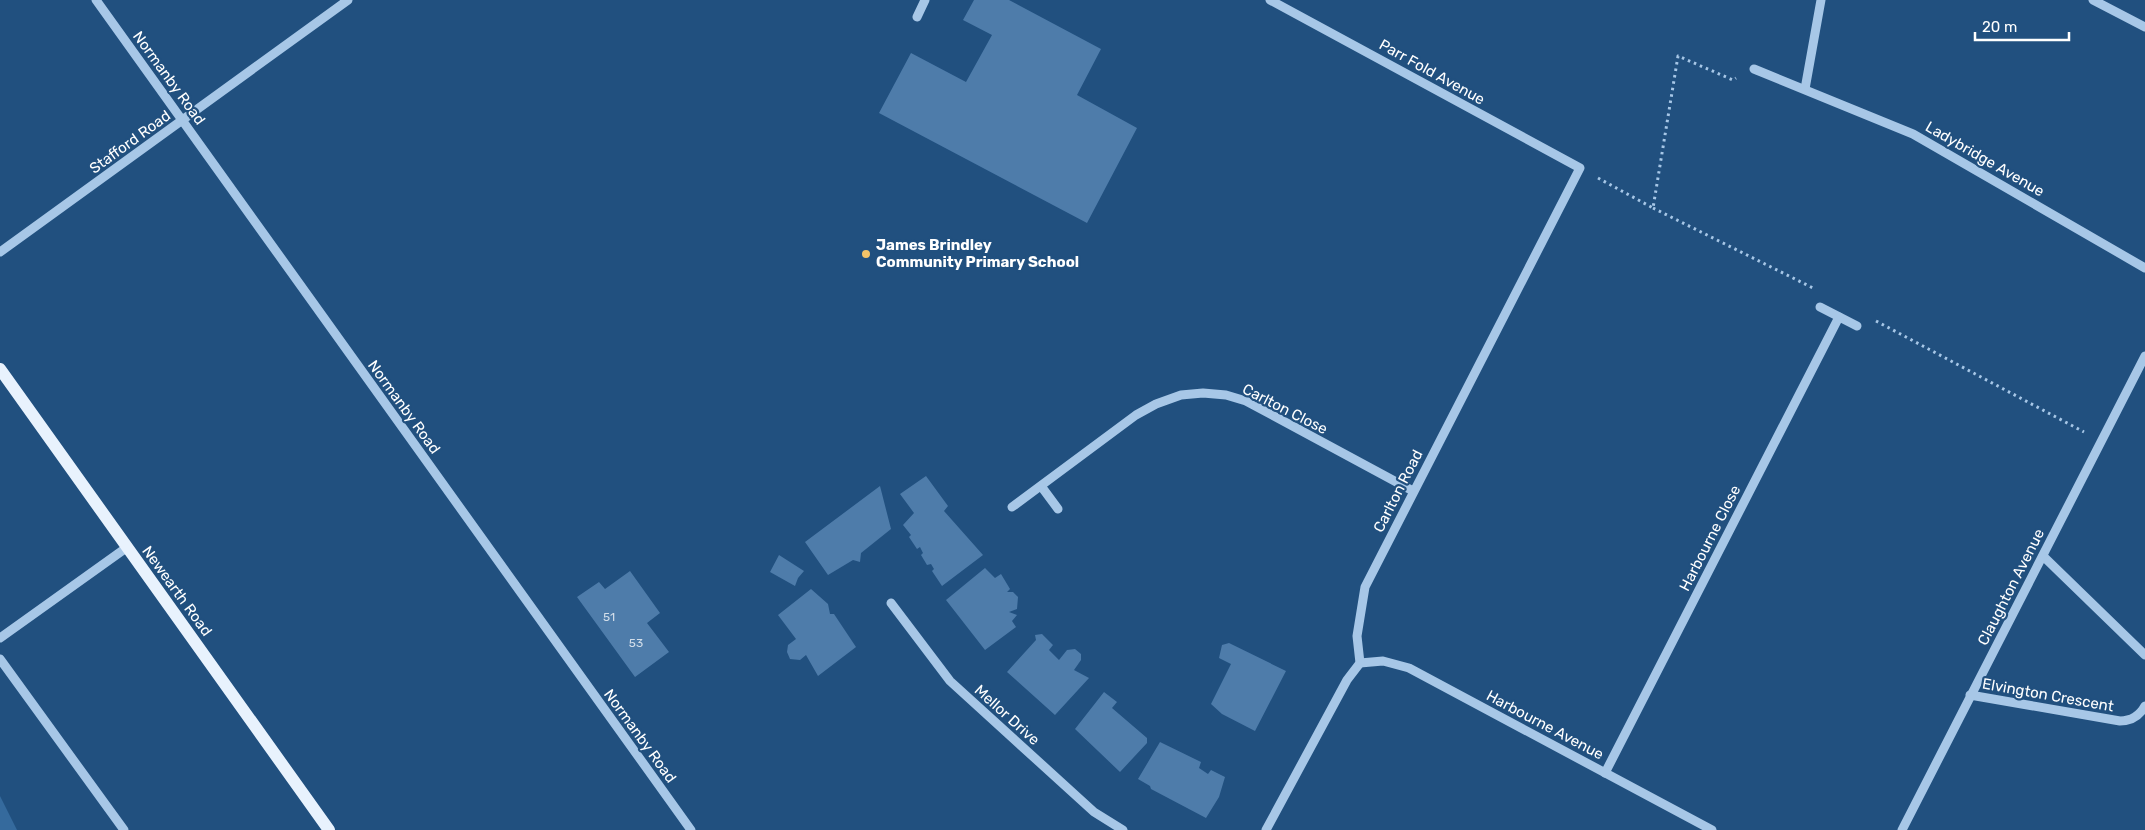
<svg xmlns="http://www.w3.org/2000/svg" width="2145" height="830" font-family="Rubik,sans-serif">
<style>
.green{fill:#356a9d}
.building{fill:#4e7caa}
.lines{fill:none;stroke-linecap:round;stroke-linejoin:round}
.path{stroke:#a7c7e7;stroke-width:3;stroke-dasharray:2.5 4;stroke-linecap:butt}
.minor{stroke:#a7c7e7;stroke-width:9}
.major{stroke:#e8f2fd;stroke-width:12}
.poi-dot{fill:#f3c368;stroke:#21507f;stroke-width:2}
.labels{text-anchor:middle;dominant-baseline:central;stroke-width:4.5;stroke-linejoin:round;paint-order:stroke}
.number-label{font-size:12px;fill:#d3deea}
.street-label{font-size:15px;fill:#fff;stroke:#21507f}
.poi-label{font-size:15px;font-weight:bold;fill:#fff;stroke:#21507f;text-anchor:start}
</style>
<rect width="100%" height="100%" fill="#21507f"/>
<path class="green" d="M0 796 17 830H0Z"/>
<g class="building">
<path d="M974 0H1009L1101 49 1077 95 1137 128 1087 223 879 113 911 53 966 82 992 35 963 20Z"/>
<path d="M926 476 948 506 944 511 983 555 942 586 932 571 934 569 931 564 927 565 921 555 923 553 920 547 917 549 909 537 911 535 903 525 914 513 900 494Z"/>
<path d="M880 486 891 529 861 553 860 562 853 560 828 575 805 542Z"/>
<path d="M779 555 804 571 798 578 795 586 770 572Z"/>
<path d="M985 568 995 578 1001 574 1010 589 1007 592H1013L1018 597 1017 609 1009 612 1017 615 1012 621 1016 627 985 650 946 600Z"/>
<path d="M630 571 660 613 647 623 669 652 635 677 577 597 599 582 605 589Z"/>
<path d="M811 589 828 604 830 614H834L856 647 818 676 806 655 800 660 790 659 787 652 788 645 796 639 778 615Z"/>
<path d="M1042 634 1053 645 1049 650 1059 660 1067 650 1075 649 1081 654V660L1074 670 1089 678 1055 715 1007 672 1036 640 1035 635Z"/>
<path d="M1229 643 1286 671 1255 731 1222 714 1211 704 1231 664 1219 658 1222 645Z"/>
<path d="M1104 692 1117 702 1112 708 1147 738V743L1120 772 1075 729Z"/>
<path d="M1160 742 1201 762 1199 768 1208 774 1211 770 1225 777 1219 797 1206 818 1151 789 1150 786 1138 779Z"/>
</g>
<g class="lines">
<g class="path">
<path d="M1598 178 1653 208 1678 56 1733 80 1736 78"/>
<path d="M1653 208 1813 288"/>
<path d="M1876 321 2084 432"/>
</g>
<g class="minor">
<path d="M96 0 691 830"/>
<path d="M2093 0 2145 27"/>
<path d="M917 17 925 0"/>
<path d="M1754 69 1913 134 2145 268"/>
<path d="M1805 89 1821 0"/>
<path d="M0 252 348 0"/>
<path d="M1820 307 1857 326"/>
<path d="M1041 486 1058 509"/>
<path d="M1012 507 1136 415 1156 404 1181 395 1203 393 1226 395 1246 401 1413 491"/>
<path d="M2043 556 2145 655"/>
<path d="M891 603 950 681 1094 812 1123 830"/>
<path d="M0 638 126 548"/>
<path d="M0 659 124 830"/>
<path d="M1360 663 1383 661 1409 668 1712 830"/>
<path d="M1970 695 2120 721C2131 721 2139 717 2145 706"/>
<path d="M1605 773 1839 317"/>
<path d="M1266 830 1347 680 1360 663 1357 636 1365 587 1580 168 1270 0"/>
<path d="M1902 830 2145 356"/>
</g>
<path class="major" d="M0 369 329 830"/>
</g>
<circle class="poi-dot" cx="866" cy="254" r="5"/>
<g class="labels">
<g class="number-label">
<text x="609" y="617">51</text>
<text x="636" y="643">53</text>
</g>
<g class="street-label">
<text transform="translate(1432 72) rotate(29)">Parr Fold Avenue</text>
<text transform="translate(169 78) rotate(54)">Normanby Road</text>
<text transform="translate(130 142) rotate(-36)">Stafford Road</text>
<text transform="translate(1985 159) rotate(30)">Ladybridge Avenue</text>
<text transform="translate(404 407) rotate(54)">Normanby Road</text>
<text transform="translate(1285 409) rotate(27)">Carlton Close</text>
<text transform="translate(1398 491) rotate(-63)">Carlton Road</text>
<text transform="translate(1710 538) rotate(-63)">Harbourne Close</text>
<text transform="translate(2011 587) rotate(-63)">Claughton Avenue</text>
<text transform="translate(177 591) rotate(54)">Newearth Road</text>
<text transform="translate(2048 695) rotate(10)">Elvington Crescent</text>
<text transform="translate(1007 715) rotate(42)">Mellor Drive</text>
<text transform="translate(1545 725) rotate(28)">Harbourne Avenue</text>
<text transform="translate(640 736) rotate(54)">Normanby Road</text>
</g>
<g class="poi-label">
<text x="876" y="245">James Brindley<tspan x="876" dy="17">Community Primary School</tspan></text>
</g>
</g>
<path d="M1975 32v8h94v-8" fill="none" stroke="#ffffff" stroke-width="2.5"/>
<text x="1982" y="32" font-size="15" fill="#ffffff" stroke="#21507f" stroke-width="4" paint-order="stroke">20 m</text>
</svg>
